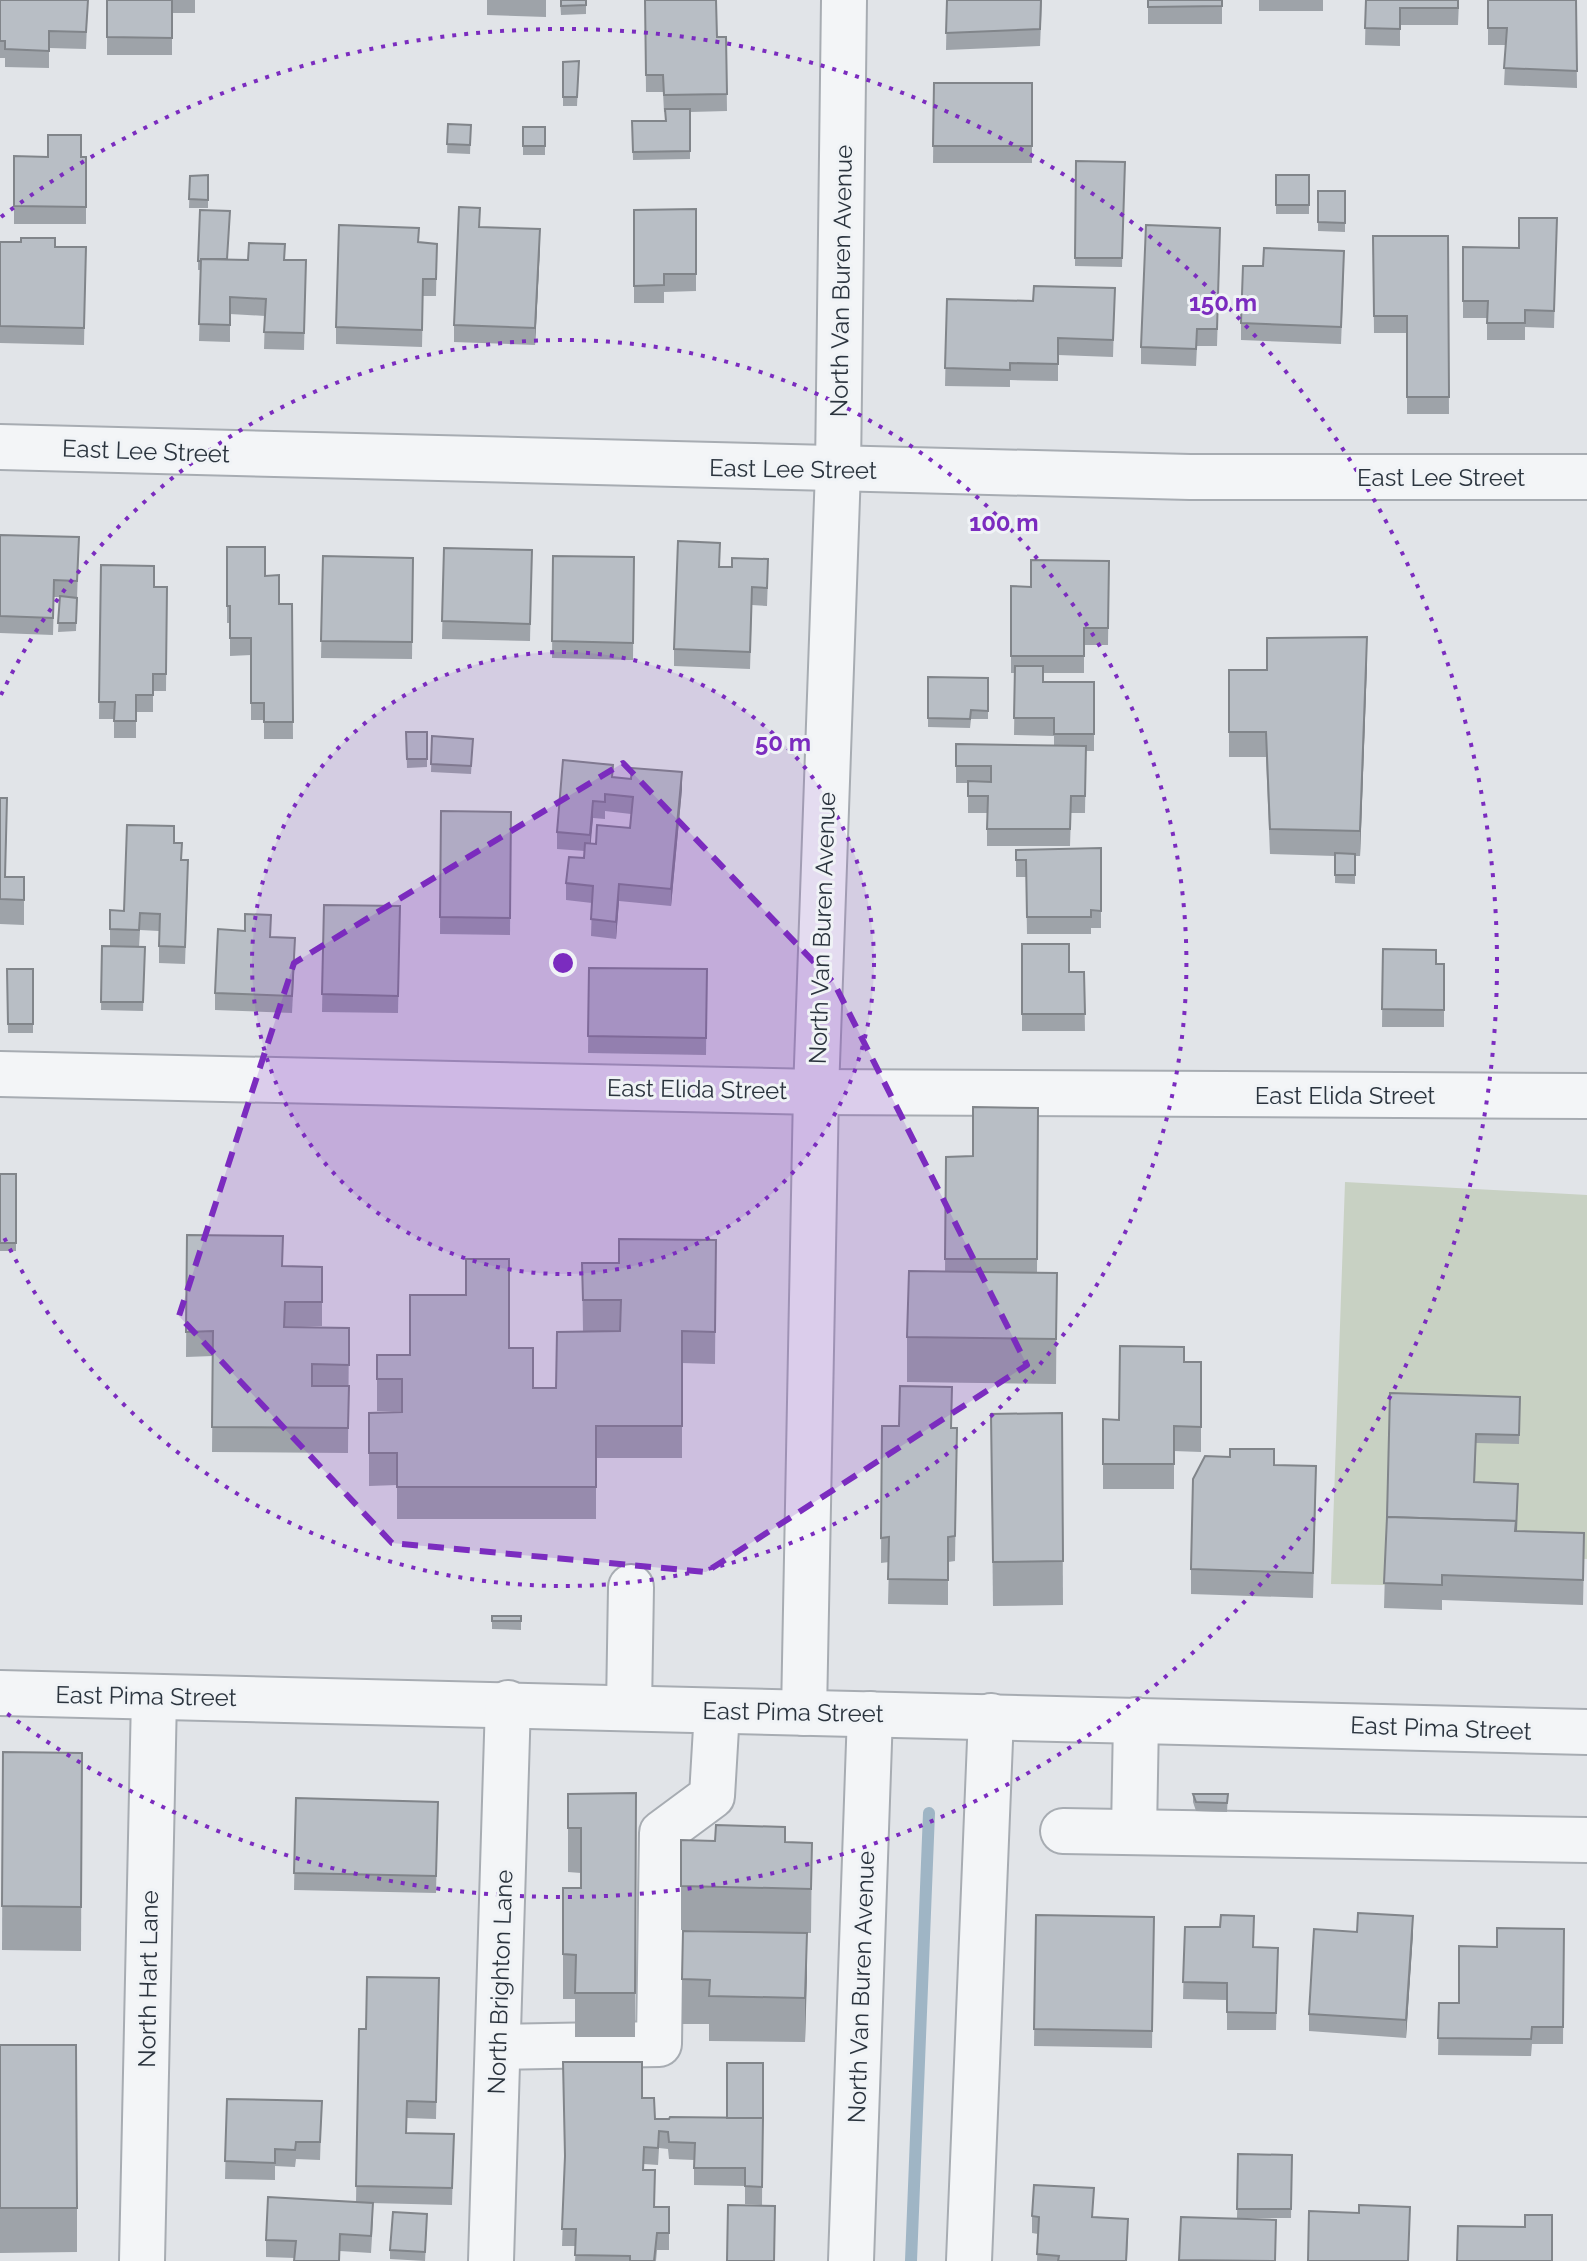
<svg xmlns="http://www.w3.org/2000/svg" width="1587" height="2261" font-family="Raleway,sans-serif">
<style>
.green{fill:#c8d1c3}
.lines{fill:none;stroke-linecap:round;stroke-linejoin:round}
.stream{stroke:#9fb5c5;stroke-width:12}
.minor-casing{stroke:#a7acb2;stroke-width:48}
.minor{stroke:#f3f5f7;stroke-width:44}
.wall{fill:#9ea3a9;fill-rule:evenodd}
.shaded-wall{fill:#81858a}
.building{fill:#b8bec5;stroke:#81858a;stroke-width:2}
.marked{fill:#7b2cbf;fill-opacity:0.2;stroke:#7b2cbf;stroke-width:6;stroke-dasharray:16 10;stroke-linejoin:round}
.ring{fill:none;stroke:#7b2cbf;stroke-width:4;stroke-dasharray:4 8}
.labels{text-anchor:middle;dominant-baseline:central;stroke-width:6;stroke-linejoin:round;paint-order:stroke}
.street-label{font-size:24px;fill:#2b343e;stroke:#f0f3f6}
.centre{fill:#7b2cbf;stroke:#f0f3f6;stroke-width:4}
.ring-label{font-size:24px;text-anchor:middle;font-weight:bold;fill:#7b2cbf;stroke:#f0f3f6;stroke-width:6;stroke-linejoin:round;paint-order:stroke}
</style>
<rect width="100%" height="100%" fill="#e1e4e8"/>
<path class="green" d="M1345 1182 1587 1195V1559L1515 1556 1474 1491 1476 1443 1390 1402 1385 1585 1331 1584Z"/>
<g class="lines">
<path class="stream" d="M911 2261 929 1813"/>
<defs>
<g id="minor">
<path d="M0 447 1190 477H1587"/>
<path d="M0 1074 816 1092 1587 1096"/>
<path d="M0 1693 1587 1732"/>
<path d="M629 1708 631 1587"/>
<path d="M804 1713 816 1092 838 470 844 0"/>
<path d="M1063 1831 1587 1840"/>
<path d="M1134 1832 1136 1720"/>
<path d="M498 2047 659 2044 662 1833 712 1796 717 1711"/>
<path d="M142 2261 154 1697"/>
<path d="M491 2261 508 1703"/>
<path d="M851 2261 870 1714"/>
<path d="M969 2261 991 1716"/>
</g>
</defs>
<use href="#minor" class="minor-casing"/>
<use href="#minor" class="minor"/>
</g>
<g class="wall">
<path d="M0 0H88L86 49 49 48V68L5 67V58H0Z"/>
<path d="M107 0H195V13H172V55H107Z"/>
<path d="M487 0H546V17L487 15Z"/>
<path d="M560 0H586V14L561 15Z"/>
<path d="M645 0 717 37H726L727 111 690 112V159L633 160 632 121H665V112H664L663 92H646Z"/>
<path d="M947 0H1042L1040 46 946 50Z"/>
<rect x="1148" y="0" width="74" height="24"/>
<rect x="1259" y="0" width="64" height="11"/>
<path d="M1366 0H1459L1458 25H1400V46L1365 45Z"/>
<path d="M1488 0H1576L1577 88 1504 85 1506 45H1488Z"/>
<path d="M579 61 577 106H563V62Z"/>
<path d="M934 83H1032V163H933Z"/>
<path d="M448 124 471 125 470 154 447 153Z"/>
<rect x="523" y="127" width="22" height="28"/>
<path d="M14 156 86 157V224H14Z"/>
<path d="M1076 161 1125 162 1122 267 1075 266Z"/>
<path d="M208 175V208H189L190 176Z"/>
<rect x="1276" y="175" width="33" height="39"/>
<path d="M1318 191H1345V232L1318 231Z"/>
<path d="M696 209V291L664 292V303H634V210Z"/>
<path d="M1557 218 1554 328 1525 327V340H1487V318H1463V247L1519 248Z"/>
<path d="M480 227 540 246 535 345 454 342V325Z"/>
<path d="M1373 236H1448L1449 414H1407V333H1374Z"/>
<path d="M0 242 55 247H86L84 345 0 343Z"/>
<path d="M419 243 437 244 436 296H423L422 347 336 344V327Z"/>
<path d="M1220 245 1217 346H1197L1196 366 1141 364V347Z"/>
<path d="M228 259 306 260 304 350 264 349 265 316 230 314V342L199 341 201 270H198V261Z"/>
<path d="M1344 268 1341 344 1241 340V323Z"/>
<path d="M1115 288 1113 357 1058 355V381L1010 380V387L945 386 947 299 1033 301Z"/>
<path d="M0 535 79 537 76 631 58 632 60 597H54L53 635 0 633Z"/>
<path d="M227 547 265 576 279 604H292L293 739H264V720H251V655L230 656V623H227Z"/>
<path d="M444 548 532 550 530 641 442 639Z"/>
<path d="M323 556 413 558 412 659 321 658Z"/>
<path d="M553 556 634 557 633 660 552 658Z"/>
<path d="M1109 561 1108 645H1084V673H1043V682H1094V751H1086L1085 813H1071L1070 846H987V813H968V783H956V744L1054 746V736L1014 735 1015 673H1011V586L1031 587Z"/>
<path d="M101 565 154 587H167L166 691H153V712H136V738H114V719H99Z"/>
<path d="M719 567 768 577 767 606 752 605 750 669 674 666V649Z"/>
<path d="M1367 662 1360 856H1355V884L1335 883V856L1270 854 1266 757H1229V670H1267Z"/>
<path d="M928 677 988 678V719H971L970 728 928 727Z"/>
<path d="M406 732H427V767L407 768Z"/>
<path d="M432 736 473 739 471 774 431 772Z"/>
<path d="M613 777 682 789 671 906 619 901 616 939 591 936 592 903 566 900V883L584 858 585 851 557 849V832ZM605 811 631 814 630 828 596 844 590 843 593 818 605 819Z"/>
<path d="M0 798 7 823 5 877H24V925L0 924Z"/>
<path d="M441 811 511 812 510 935 440 934Z"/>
<path d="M174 843 188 877 185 964 159 963V931L140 930 139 947 110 946V910L124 911Z"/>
<path d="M1101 848V928H1091V934H1027L1026 877H1016V850Z"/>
<path d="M324 905 400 906 398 1013 322 1012Z"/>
<path d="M271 937 295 955 292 1013 215 1010V993Z"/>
<path d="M1022 944 1069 972H1084L1085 1031H1022Z"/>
<path d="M102 946 145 947 143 1011 101 1010Z"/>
<path d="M1383 949 1436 964H1444V1027H1382Z"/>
<path d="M589 968 707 969 706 1055 588 1053Z"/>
<path d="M7 969H33V1033H8Z"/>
<path d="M1038 1108 1037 1273H1057L1056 1384 907 1382V1337L945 1272 946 1157 973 1156Z"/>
<rect x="0" y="1174" width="16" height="77"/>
<path d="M187 1235 282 1266 322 1267V1326L285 1327 349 1328 348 1453 212 1452 213 1356 186 1357Z"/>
<path d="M716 1240 715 1364 682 1363V1458H596V1519H397V1485L369 1486V1413L402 1412V1411H377V1355H410L466 1295 509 1348 533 1388H556L583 1331 582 1263H619Z"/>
<path d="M1184 1362H1201V1452L1174 1451V1489H1103V1419L1119 1420Z"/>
<path d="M1390 1393 1520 1397 1519 1444 1476 1443 1475 1482 1516 1531 1584 1558 1583 1605 1442 1600V1610L1384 1608Z"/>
<path d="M1062 1413 1063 1605 993 1606 991 1414Z"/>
<path d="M882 1426 957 1428 955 1561 948 1562V1605L888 1604 889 1562 881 1563Z"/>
<path d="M1274 1465 1316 1491 1313 1598 1191 1594V1569Z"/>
<path d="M492 1616H521V1630L492 1629Z"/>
<path d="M3 1752 82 1753 81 1951 2 1950Z"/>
<path d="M636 1793 635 2037H575V1999H563V1888H581V1873L568 1872V1794Z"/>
<path d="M1193 1794H1228L1227 1812 1196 1811 1193 1802Z"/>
<path d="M296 1798 438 1802 436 1893 294 1890Z"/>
<path d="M681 1840 812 1843 811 1933H807L805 2042 709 2041V2024H682V1979L803 1933 681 1930Z"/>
<path d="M1036 1915 1154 1917 1152 2048 1034 2046Z"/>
<path d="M1185 1927 1254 1947 1278 1948 1276 2030H1227V2000L1183 1999Z"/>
<path d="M1564 1929 1563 2044H1532L1531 2056 1438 2055 1439 2003H1459L1497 1947Z"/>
<path d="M1357 1932 1413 1933 1406 2038 1309 2031V2014Z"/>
<path d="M439 1978 436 2119 407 2118 406 2133 454 2134 452 2205 370 2203 373 2221 371 2253 340 2251 295 2258 266 2257V2240L356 2202 359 2029H366Z"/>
<path d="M0 2045 77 2208V2252L0 2253Z"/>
<path d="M763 2063 762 2205 745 2204V2186L694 2185V2160L669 2159 668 2149 659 2148 658 2165 644 2164V2170L655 2207H669V2250H657L656 2261H575L576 2246H562L565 2162 642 2098 655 2119 727 2118Z"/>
<path d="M227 2099 322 2101 320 2160 296 2159 295 2167 275 2166V2180L225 2179Z"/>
<path d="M1238 2154 1292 2155 1291 2218H1237Z"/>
<path d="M1032 2216 1093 2217 1128 2236 1127 2261H1037L1038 2234 1032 2233Z"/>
<path d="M427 2223 425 2261 390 2259V2250Z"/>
</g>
<g class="shaded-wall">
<path d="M540 229V246L535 345V328Z"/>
<path d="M1367 637V662L1360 856V831Z"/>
<path d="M682 772V789L671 906V889Z"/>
<path d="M593 801V818L590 852V835Z"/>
<path d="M619 884V901L616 939V922Z"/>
<path d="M1413 1916V1933L1406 2038V2020Z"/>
<path d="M807 1933V1977L805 2042V1998Z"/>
</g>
<g class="building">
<path d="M0 0H88L86 32 49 31V51L5 49V41H0Z"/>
<path d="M107 0H172V38L107 37Z"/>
<path d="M561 0H586V5L561 6Z"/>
<path d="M645 0H716L717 37H726L727 94 664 95 663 75H646Z"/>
<path d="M947 0H1041L1040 29 946 33Z"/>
<path d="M1148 0H1222V6L1148 7Z"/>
<path d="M1366 0H1458V8H1400V29L1365 28Z"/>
<path d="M1488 0H1576L1577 71 1504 68 1507 28H1488Z"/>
<path d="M579 61 577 97H563V62Z"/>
<path d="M934 83H1032V146H933Z"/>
<path d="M665 109H690V151L633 152 632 121H666Z"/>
<path d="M448 124 471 125 470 145 447 144Z"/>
<rect x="523" y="127" width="22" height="19"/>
<path d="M48 135H81V157H86V207L14 206V156L48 157Z"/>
<path d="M1076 161 1125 162 1122 258H1075Z"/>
<path d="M208 175V200L189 199 190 176Z"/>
<rect x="1276" y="175" width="33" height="30"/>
<path d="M1318 191H1345V223L1318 222Z"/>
<path d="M459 207 480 208 479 227 540 229 535 328 454 325Z"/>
<path d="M696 209V274H664V285L634 286V210Z"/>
<path d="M200 210 230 211 227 259H201V261H198Z"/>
<path d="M1519 218H1557L1554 311 1525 310V323H1487L1488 301H1463V247L1519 248Z"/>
<path d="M339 225 419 228 418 242 437 244 436 279H423L422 330 336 327Z"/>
<path d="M1146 225 1220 228 1217 329H1197L1196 349 1141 347Z"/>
<path d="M1373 236H1448L1449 397H1407V316H1374Z"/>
<path d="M21 238H55V247H86L84 328 0 326V242H21Z"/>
<path d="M249 243 285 244 284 260H306L304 333 264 332 266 299 230 297V325L199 324 201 259 248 260Z"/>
<path d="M1264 248 1344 251 1341 327 1241 323 1243 266H1263Z"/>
<path d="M1034 286 1115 288 1113 340 1058 338V364L1010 363V370L945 368 947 299 1033 301Z"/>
<path d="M0 535 79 537 77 581 54 580 53 618 0 616Z"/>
<path d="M678 541 720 543 719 567H732V558L768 559 767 588 752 587 750 652 674 649Z"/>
<path d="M227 547H265V576L279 575V604H292L293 722H264V703H251V638H230V606H227Z"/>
<path d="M444 548 532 550 530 624 442 621Z"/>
<path d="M323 556 413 558 412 642 321 641Z"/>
<path d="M553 556 634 557 633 643 552 641Z"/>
<path d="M1031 560 1109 561 1108 628H1084V656H1011V586L1031 587Z"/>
<path d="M101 565 154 566V587H167L166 674H153V695H136V721H114L115 702H99Z"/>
<path d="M60 596 77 598 76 623H58Z"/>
<path d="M1367 637 1360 831 1270 829 1266 732H1229V670H1267V638Z"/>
<path d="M1015 666H1043V682H1094V734H1054V718H1014Z"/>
<path d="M928 677 988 678V711L971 710 970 719 928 718Z"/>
<path d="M406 732H427V759H407Z"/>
<path d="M432 736 473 739 471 766 431 764Z"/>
<path d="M956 744 1086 746 1085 796H1071L1070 829H987L988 796H968V781L991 782V766H956Z"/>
<path d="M563 760 613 765 612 777 631 779 632 768 682 772 671 889 619 884 616 922 591 919 593 886 566 883 569 857 584 858 585 843 596 844 597 825 630 828 633 797 605 794V802L593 801 590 835 557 832Z"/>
<path d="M0 798H7L5 877H24V900L0 899Z"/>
<path d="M441 811 511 812 510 918 440 917Z"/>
<path d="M127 825 174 826V843H182L181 860H188L185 947 159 946 160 914 140 913 139 930 110 929V910L124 911Z"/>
<path d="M1101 848V911L1091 910V917H1027L1026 860H1016V850Z"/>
<path d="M1335 853 1355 854V875H1335Z"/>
<path d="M324 905 400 906 398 996 322 994Z"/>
<path d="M245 914 271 915 270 937 295 938 292 996 215 993 218 929 245 931Z"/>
<path d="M1022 944H1069V972H1084L1085 1014H1022Z"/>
<path d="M102 946 145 947 143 1002H101Z"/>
<path d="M1383 949 1436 950V964H1444V1010L1382 1009Z"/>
<path d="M589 968 707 969 706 1038 588 1036Z"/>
<path d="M7 969H33V1024H8Z"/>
<path d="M973 1107 1038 1108 1037 1259H945L946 1157 973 1156Z"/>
<rect x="0" y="1174" width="16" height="69"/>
<path d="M187 1235 283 1236 282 1266 322 1267V1302H285L284 1327 349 1328V1365L312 1364V1386H349L348 1428 212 1427 213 1331 186 1332Z"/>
<path d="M619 1239 716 1240 715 1332 682 1331V1426H596V1487H397V1453H369V1413L402 1412V1379H377V1355H410V1295H466V1259H509V1348H533V1388H556L557 1332 620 1331 621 1300H583L582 1263H619Z"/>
<path d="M909 1271 1057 1273 1056 1339 907 1337Z"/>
<path d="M1120 1346 1184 1347V1362H1201V1427L1174 1426V1464H1103V1419L1119 1420Z"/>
<path d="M900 1386 952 1387 951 1428H957L955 1536 948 1537V1580L888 1579 889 1537 881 1538 882 1426H899Z"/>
<path d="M1390 1393 1520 1397 1519 1435 1476 1434 1474 1482 1518 1484 1516 1531V1521L1387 1517Z"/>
<path d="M1062 1413 1063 1561 993 1562 991 1414Z"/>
<path d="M1230 1449H1274V1465L1316 1466 1313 1573 1191 1569 1193 1479 1205 1456 1230 1457Z"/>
<path d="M1387 1517 1516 1521 1515 1531 1584 1533 1583 1580 1442 1575V1585L1384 1583Z"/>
<rect x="492" y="1616" width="29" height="5"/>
<path d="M3 1752 82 1753 81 1907 2 1906Z"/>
<path d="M636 1793 635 1993H575L576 1955 563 1954V1888H581V1828H568V1794Z"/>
<path d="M1193 1794H1228L1227 1803 1196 1802Z"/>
<path d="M296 1798 438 1802 436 1876 294 1873Z"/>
<path d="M716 1825 785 1827V1842L812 1843 811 1889 681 1886V1840L715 1841Z"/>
<path d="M1358 1913 1413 1916 1406 2020 1309 2014 1314 1929 1357 1932Z"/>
<path d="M1036 1915 1154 1917 1152 2031 1034 2029Z"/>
<path d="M1221 1915 1254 1916 1253 1947 1278 1948 1276 2013 1227 2012V1983L1183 1982 1185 1927H1220Z"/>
<path d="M1497 1928 1564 1929 1563 2027H1532L1531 2039 1438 2038 1439 2003H1459V1946L1497 1947Z"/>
<path d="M683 1931 807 1933 805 1998 709 1996 710 1980 682 1979Z"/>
<path d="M367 1977 439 1978 436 2102 407 2101 406 2133 454 2134 452 2188 356 2186 359 2029H366Z"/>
<path d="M0 2045H76L77 2208H0Z"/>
<path d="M563 2062H642V2098H654L655 2119H669L670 2117 763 2118 762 2187 745 2186V2168H694L695 2143 669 2142 668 2132 659 2131 658 2148 644 2147 643 2170H655L654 2207H669V2233H657L654 2261H630V2256L575 2255 576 2229H562L565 2156Z"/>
<rect x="727" y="2063" width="36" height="55"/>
<path d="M227 2099 322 2101 320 2142H296L295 2150 275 2149V2163L225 2161Z"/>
<path d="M1238 2154 1292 2155 1291 2209H1237Z"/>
<path d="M1034 2185 1094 2188 1092 2217 1128 2219 1126 2261H1058L1059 2256 1037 2254 1039 2217 1032 2216Z"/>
<path d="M268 2197 373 2203 371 2236 340 2234 339 2261H294L296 2241 266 2240Z"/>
<path d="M728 2205 775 2206 774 2261H727Z"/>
<path d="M1359 2205 1410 2207 1408 2261H1308L1309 2211 1359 2213Z"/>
<path d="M393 2212 427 2214 425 2252 390 2250Z"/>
<path d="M1525 2215H1552V2261H1457L1458 2226 1525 2227Z"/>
<path d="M1181 2217 1276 2220 1275 2261 1179 2260Z"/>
</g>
<path class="marked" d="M623 763 834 983 1027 1365 706 1572 392 1543 179 1316 294 963Z"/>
<circle cx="563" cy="963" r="311" fill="#7b2cbf" fill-opacity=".12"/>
<g class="ring">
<circle cx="563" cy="963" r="311"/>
<path d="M1 695A623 623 0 1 1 1 1231"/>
<path d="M1 217A934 934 0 1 1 1 1709"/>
</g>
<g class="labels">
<g class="street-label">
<text transform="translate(841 281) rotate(-89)">North Van Buren Avenue</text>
<text transform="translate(146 451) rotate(2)">East Lee Street</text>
<text transform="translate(793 469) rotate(1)">East Lee Street</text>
<text x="1441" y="477">East Lee Street</text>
<text transform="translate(822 928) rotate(-88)">North Van Buren Avenue</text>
<text transform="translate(697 1089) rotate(1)">East Elida Street</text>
<text x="1345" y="1095">East Elida Street</text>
<text transform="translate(146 1696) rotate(1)">East Pima Street</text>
<text transform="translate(793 1712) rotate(1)">East Pima Street</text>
<text transform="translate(1441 1728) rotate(2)">East Pima Street</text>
<text transform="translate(148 1979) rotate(-89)">North Hart Lane</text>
<text transform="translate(500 1982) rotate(-88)">North Brighton Lane</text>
<text transform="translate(861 1987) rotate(-88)">North Van Buren Avenue</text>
</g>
</g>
<circle cx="563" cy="963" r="12" class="centre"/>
<g class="ring-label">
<text x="1223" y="311">150 m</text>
<text x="1004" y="531">100 m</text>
<text x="783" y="751">50 m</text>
</g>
</svg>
